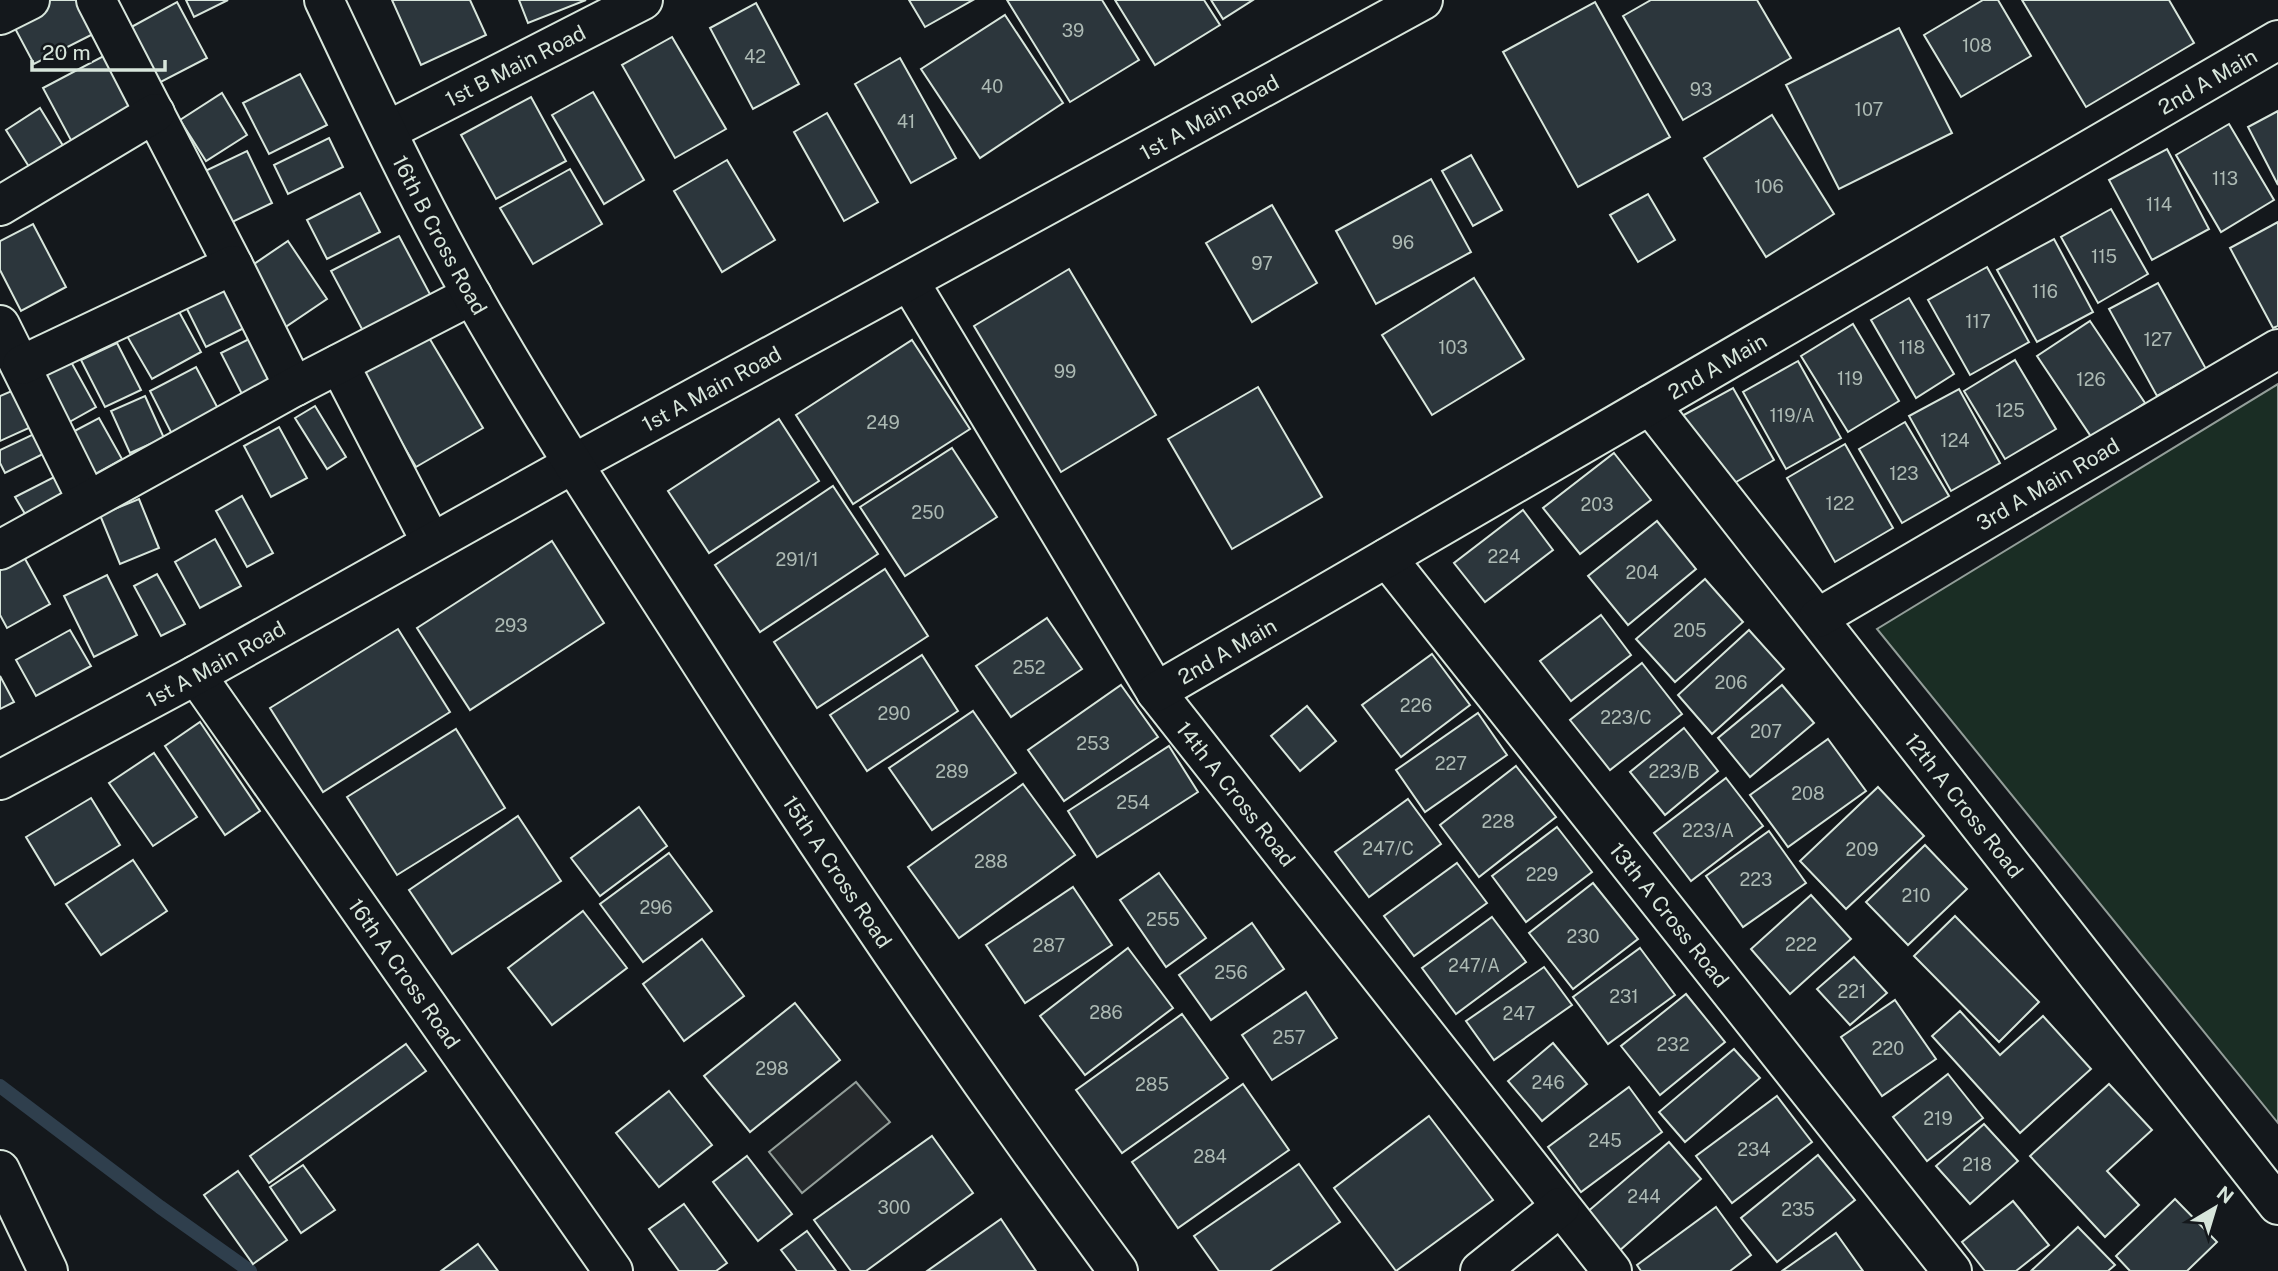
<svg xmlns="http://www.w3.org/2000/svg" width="2278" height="1271" font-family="'Public Sans',sans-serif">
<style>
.green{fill:#1a2d24;stroke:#939e99;stroke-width:2}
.parking{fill:#24282b;stroke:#939e99;stroke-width:2}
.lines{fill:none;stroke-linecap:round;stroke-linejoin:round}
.stream{stroke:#2f3f4d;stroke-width:14}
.building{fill:#2c363c;stroke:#d8e6dc;stroke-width:2}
.minor-casing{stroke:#d8e6dc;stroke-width:42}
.major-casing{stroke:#d8e6dc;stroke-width:42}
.minor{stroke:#14181c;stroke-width:38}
.major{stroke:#14181c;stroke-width:38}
.labels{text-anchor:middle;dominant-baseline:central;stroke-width:5;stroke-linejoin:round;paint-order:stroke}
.number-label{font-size:18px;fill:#adbab4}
.street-label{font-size:21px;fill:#d8e6dc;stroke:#14181c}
</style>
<rect width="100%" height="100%" fill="#14181c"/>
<path class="green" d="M2278 384V1123L1877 629Z"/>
<path class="parking" d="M856 1082 890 1122 802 1193 769 1152Z"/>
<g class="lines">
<path class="stream" d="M0 1086 160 1207 250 1271"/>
</g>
<g class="building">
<path d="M46 0H88L103 29 34 64 10 19Z"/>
<path d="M186 0H228L194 17Z"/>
<path d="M392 0H470L486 35 421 65Z"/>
<path d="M519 0H586L528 23Z"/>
<path d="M909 0H973L925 27Z"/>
<path d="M1007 0H1102L1139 60 1070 102Z"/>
<path d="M1115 0H1204L1220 25 1155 65Z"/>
<path d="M1211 0H1253L1223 19Z"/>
<path d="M1651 0H1757L1791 58 1683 120 1623 16Z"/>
<path d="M1983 0H1998L2031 56 1961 97 1924 35Z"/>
<path d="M2022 0H2169L2194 43 2086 107Z"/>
<path d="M177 2 207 58 153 86 124 31Z"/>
<path d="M1595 2 1670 137 1578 187 1503 52Z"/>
<path d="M756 3 799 84 753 109 710 28Z"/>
<path d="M1005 15 1063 103 980 158 921 69Z"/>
<path d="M1899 28 1952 133 1839 189 1786 85Z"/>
<path d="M672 37 726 129 675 158 622 65Z"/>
<path d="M113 51 143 108 73 144 43 88Z"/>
<path d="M900 58 956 158 911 183 855 84Z"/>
<path d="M300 74 327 125 269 154 243 103Z"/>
<path d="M593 92 644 180 604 204 552 115Z"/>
<path d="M222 93 247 135 206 161 180 120Z"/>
<path d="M531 97 566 161 496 199 461 135Z"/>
<path d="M40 108 65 149 31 170 6 130Z"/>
<path d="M2278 111V185L2248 127Z"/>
<path d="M827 113 878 202 844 221 794 132Z"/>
<path d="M1772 115 1834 214 1766 257 1704 158Z"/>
<path d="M2229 124 2274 200 2221 232 2176 155Z"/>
<path d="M329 138 343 167 288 194 274 165Z"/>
<path d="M2167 149 2209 229 2152 260 2109 180Z"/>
<path d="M247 151 272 203 226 225 201 173Z"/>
<path d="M1471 155 1502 210 1473 226 1442 171Z"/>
<path d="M727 160 775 240 722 272 674 191Z"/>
<path d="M570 169 602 224 533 264 500 208Z"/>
<path d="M1431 179 1471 252 1376 304 1336 231Z"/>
<path d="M360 193 380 232 327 259 307 220Z"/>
<path d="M1648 194 1675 240 1638 262 1610 215Z"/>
<path d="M1272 205 1317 283 1252 322 1206 243Z"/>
<path d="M2111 209 2148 274 2098 303 2061 237Z"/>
<path d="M2278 222V326L2273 328 2230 248Z"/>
<path d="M33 224 66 287 21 311 0 270V241Z"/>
<path d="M399 236 431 296 363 331 331 271Z"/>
<path d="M2054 239 2093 312 2037 342 1997 270Z"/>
<path d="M288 241 327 299 284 328 245 270Z"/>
<path d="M1987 267 2029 342 1970 375 1928 300Z"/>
<path d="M1069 269 1156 415 1061 472 974 326Z"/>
<path d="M1474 278 1524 359 1432 415 1382 335Z"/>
<path d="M223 281 246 327 206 347 183 301Z"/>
<path d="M2158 283 2206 369 2157 396 2109 309Z"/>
<path d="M1909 298 1954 374 1916 398 1871 320Z"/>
<path d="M177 308 201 352 152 379 127 336Z"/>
<path d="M2090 321 2145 403 2092 438 2037 356Z"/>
<path d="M1853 324 1899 401 1848 432 1801 356Z"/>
<path d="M422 326 483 428 416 467 356 365Z"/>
<path d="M251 338 275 384 245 400 221 353Z"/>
<path d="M912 340 970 429 853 504 796 415Z"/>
<path d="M117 343 141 390 105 407 81 360Z"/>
<path d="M70 360 96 407 64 425 37 379Z"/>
<path d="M2015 360 2056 429 2005 459 1964 391Z"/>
<path d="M1798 361 1841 438 1786 469 1743 392Z"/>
<path d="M196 367 223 418 176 442 150 391Z"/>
<path d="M1258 387 1322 497 1232 549 1168 439Z"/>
<path d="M1733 388 1774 460 1724 489 1682 416Z"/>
<path d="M1959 389 2000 463 1951 491 1909 416Z"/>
<path d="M14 390 31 427 0 441V396Z"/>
<path d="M145 396 164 438 130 453 111 411Z"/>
<path d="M315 406 346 457 327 469 295 418Z"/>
<path d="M99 418 122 459 88 478 65 436Z"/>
<path d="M779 419 819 481 709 553 668 491Z"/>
<path d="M1905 422 1949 496 1902 523 1859 449Z"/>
<path d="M279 427 307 478 271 497 244 446Z"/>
<path d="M36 433 45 453 5 473 0 463V450Z"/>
<path d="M1845 444 1893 528 1835 562 1787 478Z"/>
<path d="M952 448 997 517 905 576 860 507Z"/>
<path d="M1614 453 1651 500 1580 554 1543 508Z"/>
<path d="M58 475 69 496 28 519 15 497Z"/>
<path d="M833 486 878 554 760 632 715 565Z"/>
<path d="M242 496 273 553 247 567 216 511Z"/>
<path d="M139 499 159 548 120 564 100 515Z"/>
<path d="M1523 510 1553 550 1485 602 1454 563Z"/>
<path d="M1657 521 1696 569 1628 625 1588 576Z"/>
<path d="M215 539 241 586 200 608 175 562Z"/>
<path d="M552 541 604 623 470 710 417 628Z"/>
<path d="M24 557 50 604 7 628 0 615V570Z"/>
<path d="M885 569 928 636 817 708 774 642Z"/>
<path d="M157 574 185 624 161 636 134 586Z"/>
<path d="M107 575 137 635 94 657 64 596Z"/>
<path d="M1705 579 1743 622 1675 682 1636 639Z"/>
<path d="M1601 615 1631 655 1571 701 1540 661Z"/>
<path d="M1047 618 1082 669 1011 717 976 666Z"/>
<path d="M398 629 450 712 323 792 270 708Z"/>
<path d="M70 630 91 666 36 696 16 660Z"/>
<path d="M1749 630 1784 669 1712 734 1678 695Z"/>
<path d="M1432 654 1470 705 1401 757 1362 705Z"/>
<path d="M922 655 958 711 867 771 830 715Z"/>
<path d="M1642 663 1682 714 1610 770 1570 720Z"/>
<path d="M0 676 14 702 0 709Z"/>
<path d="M1121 685 1158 737 1064 801 1028 750Z"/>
<path d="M1782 685 1814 723 1750 777 1718 738Z"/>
<path d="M1307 706 1336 741 1300 771 1271 736Z"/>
<path d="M973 711 1016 773 932 830 889 768Z"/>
<path d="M1478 713 1507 755 1425 812 1396 770Z"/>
<path d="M200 722 260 811 225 835 165 746Z"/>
<path d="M1684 728 1718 771 1665 815 1630 772Z"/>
<path d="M456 729 505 808 397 875 347 797Z"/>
<path d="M1828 739 1866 791 1788 847 1750 795Z"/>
<path d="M1169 746 1198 792 1097 857 1068 811Z"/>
<path d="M154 753 197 817 153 846 109 783Z"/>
<path d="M1516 766 1556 817 1479 877 1440 825Z"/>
<path d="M1726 778 1763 826 1691 881 1654 833Z"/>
<path d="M1023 784 1075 855 959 938 908 867Z"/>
<path d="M1878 787 1924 836 1846 909 1800 861Z"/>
<path d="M91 798 120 845 55 885 26 837Z"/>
<path d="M1408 799 1441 844 1369 897 1335 852Z"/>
<path d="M639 807 667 846 600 896 571 858Z"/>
<path d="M518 816 561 881 452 954 409 890Z"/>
<path d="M1557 827 1592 872 1526 922 1492 876Z"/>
<path d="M1769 831 1806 883 1743 927 1706 876Z"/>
<path d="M1925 845 1967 889 1908 945 1866 902Z"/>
<path d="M669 853 712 911 643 962 600 904Z"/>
<path d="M133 860 167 911 101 955 66 904Z"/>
<path d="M1457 863 1487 903 1414 956 1384 916Z"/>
<path d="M1159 873 1206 938 1166 967 1120 900Z"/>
<path d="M1593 883 1638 939 1573 989 1529 933Z"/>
<path d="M1073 887 1112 945 1025 1003 986 945Z"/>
<path d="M1811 895 1851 939 1790 994 1751 949Z"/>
<path d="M583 911 627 968 552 1025 508 968Z"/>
<path d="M1955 916 2039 1002 1999 1042 1914 956Z"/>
<path d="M1492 917 1526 962 1456 1014 1422 968Z"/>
<path d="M1252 923 1284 969 1211 1020 1179 975Z"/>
<path d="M702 939 744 996 684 1041 643 984Z"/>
<path d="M1128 948 1173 1008 1085 1075 1040 1016Z"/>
<path d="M1640 948 1675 995 1608 1044 1573 997Z"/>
<path d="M1854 957 1887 993 1850 1025 1817 989Z"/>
<path d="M1544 967 1572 1005 1494 1060 1466 1021Z"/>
<path d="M1306 992 1337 1038 1272 1080 1242 1035Z"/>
<path d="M1686 994 1725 1042 1660 1095 1621 1046Z"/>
<path d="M1895 1000 1936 1059 1882 1096 1841 1037Z"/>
<path d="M795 1003 840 1060 750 1132 704 1076Z"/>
<path d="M1960 1011 2000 1055 2043 1016 2091 1069 2020 1133 1932 1036Z"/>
<path d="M1182 1014 1228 1078 1122 1153 1076 1090Z"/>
<path d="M1553 1043 1587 1084 1542 1121 1508 1081Z"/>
<path d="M406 1044 426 1071 269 1183 250 1156Z"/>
<path d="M1734 1049 1760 1078 1685 1142 1659 1112Z"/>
<path d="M1948 1074 1983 1118 1927 1161 1893 1117Z"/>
<path d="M1243 1084 1289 1150 1178 1228 1132 1162Z"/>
<path d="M2109 1084 2152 1130 2107 1171 2139 1205 2105 1237 2030 1156Z"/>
<path d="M1629 1087 1662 1132 1581 1192 1548 1147Z"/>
<path d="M669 1091 712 1145 659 1187 616 1133Z"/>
<path d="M1777 1096 1812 1142 1732 1203 1696 1156Z"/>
<path d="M1429 1116 1493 1200 1396 1271 1334 1188Z"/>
<path d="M1984 1124 2018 1161 1970 1204 1936 1166Z"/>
<path d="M932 1136 973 1193 866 1271H851L814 1220Z"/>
<path d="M1669 1142 1701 1179 1619 1251 1586 1213Z"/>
<path d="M1818 1155 1855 1200 1777 1262 1741 1218Z"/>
<path d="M747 1156 792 1214 758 1241 713 1182Z"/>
<path d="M1299 1164 1340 1222 1270 1271H1219L1194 1236Z"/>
<path d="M303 1165 335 1210 301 1233 270 1187Z"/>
<path d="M238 1171 287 1240 253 1264 204 1195Z"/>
<path d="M2175 1199 2217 1242 2187 1271H2130L2116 1256Z"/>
<path d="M2013 1201 2049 1245 2016 1271H1985L1962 1242Z"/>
<path d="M684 1204 727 1263 716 1271H679L649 1229Z"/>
<path d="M1716 1207 1751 1255 1730 1271H1641L1637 1265Z"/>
<path d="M1001 1219 1036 1271H927Z"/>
<path d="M2078 1227 2115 1265 2108 1271H2031Z"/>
<path d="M807 1231 836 1271H797L781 1250Z"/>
<path d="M1836 1233 1863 1271H1782Z"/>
<path d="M478 1244 498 1271H441Z"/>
</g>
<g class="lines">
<defs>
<g id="minor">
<path d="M96 0 233 265"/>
<path d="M0 15 30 0"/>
<path id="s1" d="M387 131 643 0"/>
<path d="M0 206 155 113"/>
<path id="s2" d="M909 281 1156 692 1612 1271"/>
<path d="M0 325 87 500"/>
<path d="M339 364 431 542"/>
<path d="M22 365 233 265 294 387"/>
<path id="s3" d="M1650 405 2278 1205"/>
<path d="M0 550 294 387 472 295"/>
<path id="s4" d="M1387 558 1952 1271"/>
<path id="s5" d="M1818 618 2278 349"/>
<path id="s6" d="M196 675 613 1271"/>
<path id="s7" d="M1156 692 2278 40"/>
<path id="s8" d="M0 780 196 675 573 464 1423 0"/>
<path d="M0 1170 48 1271"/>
<path d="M1480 1271 1560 1207"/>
</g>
<g id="major">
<path id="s9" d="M324 0C371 100 418 200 473 297 547 428 631 553 712 680 841 881 976 1079 1118 1271"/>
</g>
</defs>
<use href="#minor" class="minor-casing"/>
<use href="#major" class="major-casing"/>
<use href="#minor" class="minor"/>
<use href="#major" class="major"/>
</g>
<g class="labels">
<g class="number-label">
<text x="1073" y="30">39</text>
<text x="1977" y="45">108</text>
<text x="755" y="56">42</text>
<text x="992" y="86">40</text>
<text x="1701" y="89">93</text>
<text x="1869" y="109">107</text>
<text x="906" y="121">41</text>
<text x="2225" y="178">113</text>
<text x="1769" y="186">106</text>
<text x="2159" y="204">114</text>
<text x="1403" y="242">96</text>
<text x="2104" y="256">115</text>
<text x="1262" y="263">97</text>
<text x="2045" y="291">116</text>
<text x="1978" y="321">117</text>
<text x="2158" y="339">127</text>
<text x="1453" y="347">103</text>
<text x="1912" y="347">118</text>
<text x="1065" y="371">99</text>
<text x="1850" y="378">119</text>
<text x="2091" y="379">126</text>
<text x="2010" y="410">125</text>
<text x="1792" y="415">119/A</text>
<text x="883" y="422">249</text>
<text x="1955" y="440">124</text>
<text x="1904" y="473">123</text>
<text x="1840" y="503">122</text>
<text x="1597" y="504">203</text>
<text x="928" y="512">250</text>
<text x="1504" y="556">224</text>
<text x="797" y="559">291/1</text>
<text x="1642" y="572">204</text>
<text x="511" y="625">293</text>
<text x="1690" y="630">205</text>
<text x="1029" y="667">252</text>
<text x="1731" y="682">206</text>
<text x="1416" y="705">226</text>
<text x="894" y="713">290</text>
<text x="1626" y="717">223/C</text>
<text x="1766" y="731">207</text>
<text x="1093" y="743">253</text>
<text x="1451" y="763">227</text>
<text x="952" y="771">289</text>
<text x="1674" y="771">223/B</text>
<text x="1808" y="793">208</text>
<text x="1133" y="802">254</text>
<text x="1498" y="821">228</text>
<text x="1708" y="830">223/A</text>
<text x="1388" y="848">247/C</text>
<text x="1862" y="849">209</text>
<text x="991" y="861">288</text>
<text x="1542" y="874">229</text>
<text x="1756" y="879">223</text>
<text x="1916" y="895">210</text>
<text x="656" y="907">296</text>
<text x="1163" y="919">255</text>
<text x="1583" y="936">230</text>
<text x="1801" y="944">222</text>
<text x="1049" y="945">287</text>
<text x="1474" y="965">247/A</text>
<text x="1231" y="972">256</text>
<text x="1852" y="991">221</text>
<text x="1624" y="996">231</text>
<text x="1106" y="1012">286</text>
<text x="1519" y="1013">247</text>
<text x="1289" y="1037">257</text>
<text x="1673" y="1044">232</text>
<text x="1888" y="1048">220</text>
<text x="772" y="1068">298</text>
<text x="1548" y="1082">246</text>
<text x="1152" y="1084">285</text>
<text x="1938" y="1118">219</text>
<text x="1605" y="1140">245</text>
<text x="1754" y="1149">234</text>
<text x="1210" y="1156">284</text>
<text x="1977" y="1164">218</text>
<text x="1644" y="1196">244</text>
<text x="894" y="1207">300</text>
<text x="1798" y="1209">235</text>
</g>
<g class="street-label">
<text stroke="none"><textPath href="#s1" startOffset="144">1st B Main Road</textPath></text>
<text stroke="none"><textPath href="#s7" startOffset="1216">2nd A Main</textPath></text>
<text stroke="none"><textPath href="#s8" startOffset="1379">1st A Main Road</textPath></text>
<text stroke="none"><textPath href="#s9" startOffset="262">16th B Cross Road</textPath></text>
<text stroke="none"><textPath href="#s7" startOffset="649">2nd A Main</textPath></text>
<text stroke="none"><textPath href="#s8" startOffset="812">1st A Main Road</textPath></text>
<text stroke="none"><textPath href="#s5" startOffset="266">3rd A Main Road</textPath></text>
<text stroke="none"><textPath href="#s7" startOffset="82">2nd A Main</textPath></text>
<text stroke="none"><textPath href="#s8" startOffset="245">1st A Main Road</textPath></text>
<text stroke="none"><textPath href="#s2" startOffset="609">14th A Cross Road</textPath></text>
<text stroke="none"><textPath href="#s3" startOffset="509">12th A Cross Road</textPath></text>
<text stroke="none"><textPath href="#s9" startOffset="1013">15th A Cross Road</textPath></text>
<text stroke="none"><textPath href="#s4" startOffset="455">13th A Cross Road</textPath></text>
<text stroke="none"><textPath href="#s6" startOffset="364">16th A Cross Road</textPath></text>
</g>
</g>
<g transform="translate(2215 1208) rotate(38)" stroke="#14181c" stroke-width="5" paint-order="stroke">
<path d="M0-5L12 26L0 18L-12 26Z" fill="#d8e6dc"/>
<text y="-10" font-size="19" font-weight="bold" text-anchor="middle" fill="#d8e6dc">N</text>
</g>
<path d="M32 60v10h133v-10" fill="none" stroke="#d8e6dc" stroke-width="3.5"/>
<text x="42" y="60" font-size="21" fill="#d8e6dc" stroke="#14181c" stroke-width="5" paint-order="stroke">20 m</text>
</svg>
